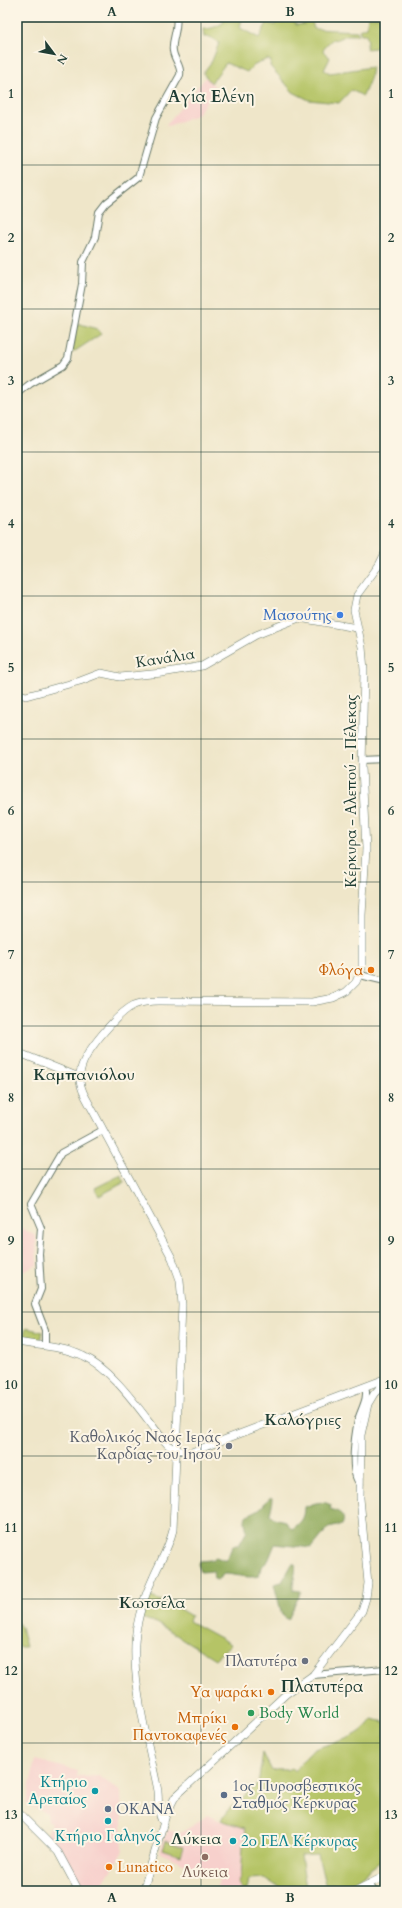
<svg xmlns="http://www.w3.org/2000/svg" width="402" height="1908" font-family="Cardo,serif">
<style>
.built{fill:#f7d0cc}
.green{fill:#b5c466;stroke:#6a804d}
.forest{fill:#90aa5b;stroke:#587448}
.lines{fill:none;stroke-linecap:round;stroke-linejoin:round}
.tertiary-casing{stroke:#687868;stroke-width:8}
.secondary-casing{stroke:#687868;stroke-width:8}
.primary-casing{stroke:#687868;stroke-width:8}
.tertiary{stroke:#fff;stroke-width:6}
.secondary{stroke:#fff;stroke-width:7}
.primary{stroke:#fff;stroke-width:7}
.grid{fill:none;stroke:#1f3d34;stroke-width:1;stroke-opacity:0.55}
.shop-dot{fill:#3f7fe0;stroke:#fcf5e5;stroke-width:1.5}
.food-dot{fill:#e8710a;stroke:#fcf5e5;stroke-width:1.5}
.worship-dot{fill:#6b7280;stroke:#fcf5e5;stroke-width:1.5}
.leisure-dot{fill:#2e9e5b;stroke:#fcf5e5;stroke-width:1.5}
.culture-dot{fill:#0f9aa8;stroke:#fcf5e5;stroke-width:1.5}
.service-dot{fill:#5c6f8a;stroke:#fcf5e5;stroke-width:1.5}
.education-dot{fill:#8d6e63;stroke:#fcf5e5;stroke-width:1.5}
.labels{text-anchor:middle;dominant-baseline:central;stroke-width:4;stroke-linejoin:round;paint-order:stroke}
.shop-label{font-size:15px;fill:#366cbe;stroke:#fcf5e5;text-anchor:end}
.street-label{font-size:15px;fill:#1f3d34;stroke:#fcf5e5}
.food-label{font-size:15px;fill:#c56008;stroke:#fcf5e5;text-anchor:end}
.worship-label{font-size:15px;fill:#5b616d;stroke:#fcf5e5;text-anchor:end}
.leisure-label{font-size:15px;fill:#27864d;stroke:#fcf5e5;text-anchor:start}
.culture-label{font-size:15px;fill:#0d838f;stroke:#fcf5e5;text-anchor:end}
.service-label{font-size:15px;fill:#4e5e75;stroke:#fcf5e5;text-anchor:start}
.education-label{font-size:15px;fill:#785e54;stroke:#fcf5e5}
.neighbourhood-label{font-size:16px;font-weight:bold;fill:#1f3d34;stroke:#fcf5e5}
.quarter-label{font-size:17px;font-weight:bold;fill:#1f3d34;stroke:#fcf5e5}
.neatline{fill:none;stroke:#1f3d34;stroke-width:1.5}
.grid-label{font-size:13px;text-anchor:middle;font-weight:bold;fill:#1f3d34}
</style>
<rect width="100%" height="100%" fill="#fcf5e5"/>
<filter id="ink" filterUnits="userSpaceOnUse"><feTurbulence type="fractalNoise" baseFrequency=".025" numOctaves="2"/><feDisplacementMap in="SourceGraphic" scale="8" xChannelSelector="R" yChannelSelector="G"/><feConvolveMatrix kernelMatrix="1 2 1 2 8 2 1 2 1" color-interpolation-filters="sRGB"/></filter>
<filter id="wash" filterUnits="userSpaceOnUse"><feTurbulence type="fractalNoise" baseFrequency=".012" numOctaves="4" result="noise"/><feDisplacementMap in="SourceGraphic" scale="16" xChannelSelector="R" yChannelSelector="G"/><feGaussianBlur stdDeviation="0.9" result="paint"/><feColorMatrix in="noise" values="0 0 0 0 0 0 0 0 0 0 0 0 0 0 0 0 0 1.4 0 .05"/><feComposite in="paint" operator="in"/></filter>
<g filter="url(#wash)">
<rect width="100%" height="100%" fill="#efe6c9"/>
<g class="built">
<path d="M206 77 216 88 197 115 168 126 166 125Z"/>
<path d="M17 1218 23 1229 36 1236 37 1265 17 1275Z"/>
<path d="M35 1760 78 1771 77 1777 99 1776 121 1792 123 1851 98 1891H93L92 1888 83 1891 60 1848 47 1836 51 1822 48 1821 47 1814 26 1804Z"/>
<path d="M208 1815 221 1821 244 1827 246 1839 243 1846 241 1877 238 1883 242 1891H215L219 1881 218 1878 160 1853 165 1835H167V1830L181 1833Z"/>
</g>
<g class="green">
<path d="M222 17H275L274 19 263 17 242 18 240 28 259 38 267 23 275 25 279 17H286L288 21H294L296 25 305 24 303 17H311L314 29 357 31 359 35H347L335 40 333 39 325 46 323 51 330 58 324 70 330 73 372 67 370 79 363 96 351 90 339 103 309 100 293 92 270 66 271 61 267 59 253 66 247 72 226 63 211 83 203 73 212 61 219 43 210 37H204L203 29C211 29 217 27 224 22Z"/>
<path d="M368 17H385V47L366 49 368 41 366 34H361L359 30 367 27Z"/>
<path d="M77 323 97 329 101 334 72 353Z"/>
<path d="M121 1175 125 1182 99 1196 95 1188Z"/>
<path d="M26 1328 43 1332 40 1342 23 1338Z"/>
<path d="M148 1596 171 1604 191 1616 189 1621 231 1644 215 1659 157 1623 141 1618Z"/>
<path d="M17 1622 21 1627 26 1647H17Z"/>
<path d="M372 1719 385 1722V1858L341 1891 335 1884H325L318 1855 301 1856 306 1888C283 1896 282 1888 264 1878L249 1879 247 1890H242L238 1883 241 1877 243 1846 246 1839 244 1828 221 1820 227 1811 258 1784 263 1753 272 1771C279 1768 285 1772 291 1768L295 1771C300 1765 306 1754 313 1750 335 1740 358 1741 372 1719Z"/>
<path d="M166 1841 183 1847 180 1856 163 1850Z"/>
</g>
<g class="forest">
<path d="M271 1497 273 1500 270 1514 274 1518 285 1521 292 1529C301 1523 305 1518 305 1507 314 1503 322 1500 331 1505L330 1509C338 1511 347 1515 342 1525L328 1528 312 1548 275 1544 268 1561 261 1567 259 1576C246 1579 236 1574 224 1574L217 1580 214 1579 213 1571 201 1572 198 1564 199 1561 211 1560 216 1557 226 1561 233 1545H239L247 1531C242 1513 247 1517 259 1509 264 1506 266 1500 271 1497Z"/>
<path d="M292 1564H295C297 1573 292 1581 293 1590L301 1591 288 1620 282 1615 274 1584 282 1582Z"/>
</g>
</g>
<g filter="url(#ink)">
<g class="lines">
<defs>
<g id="tertiary">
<path d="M17 394 30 384 63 365 68 358 82 284 83 262 95 237 99 212 106 203 139 177 156 118 180 75C182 66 174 60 173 51 171 40 179 29 176 17"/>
<path d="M362 760 385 759"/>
<path d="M360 975 385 981"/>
<path d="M45 1346V1330L35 1304 41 1289 39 1254 41 1228 31 1204 61 1153 103 1130"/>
<path d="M360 1484C349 1473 355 1435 358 1420 361 1409 369 1398 365 1387"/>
<path d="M313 1675 385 1669"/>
<path d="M369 1884 374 1891"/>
</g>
<g id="secondary">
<path d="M17 693 26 696 80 681 101 673 120 677 131 676 162 673 202 666 256 635 299 618 357 628"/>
<path d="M17 1052 74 1075 80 1076"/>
<path d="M164 1823C157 1817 159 1800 158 1791 149 1744 128 1673 137 1626 140 1610 146 1593 153 1578 160 1562 169 1547 173 1530L182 1305 180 1280 172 1258 85 1096C81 1088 78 1077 81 1069 85 1051 118 1013 134 1005 142 1002 150 1001 158 1001L312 1002 333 998 346 992 356 982 362 968V915L366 849 362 767 364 670 362 647 354 610 357 595 379 565 385 553"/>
<path d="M355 1891 385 1876"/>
</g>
<g id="primary">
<path d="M17 1342C39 1346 62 1346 83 1356 115 1370 144 1417 167 1444L173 1449 189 1453 385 1379"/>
<path d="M17 1811 58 1852 79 1891"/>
<path d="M143 1891 166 1815 175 1797 286 1694 313 1675 362 1611 366 1598 368 1583 360 1498 361 1435 368 1404 374 1394 385 1382"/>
</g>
</defs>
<use href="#tertiary" class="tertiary-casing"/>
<use href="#secondary" class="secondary-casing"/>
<use href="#primary" class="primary-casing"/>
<use href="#tertiary" class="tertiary"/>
<use href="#secondary" class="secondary"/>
<use href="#primary" class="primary"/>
</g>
</g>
<path class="grid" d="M201 17V1891M17 165H385M17 309H385M17 452H385M17 596H385M17 739H385M17 882H385M17 1026H385M17 1169H385M17 1312H385M17 1456H385M17 1599H385M17 1743H385"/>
<circle class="shop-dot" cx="340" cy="615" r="4"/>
<g class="food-dot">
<circle cx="371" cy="970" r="4"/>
<circle cx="271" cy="1692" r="4"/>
<circle cx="235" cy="1727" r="4"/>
<circle cx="109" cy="1867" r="4"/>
</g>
<g class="worship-dot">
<circle cx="229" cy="1446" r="4"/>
<circle cx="305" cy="1661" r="4"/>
</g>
<circle class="leisure-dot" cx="251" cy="1713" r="4"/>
<g class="culture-dot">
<circle cx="95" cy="1791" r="4"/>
<circle cx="108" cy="1821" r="4"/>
<circle cx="233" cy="1841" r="4"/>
</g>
<g class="service-dot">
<circle cx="224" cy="1795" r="4"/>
<circle cx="108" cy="1809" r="4"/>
</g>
<circle class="education-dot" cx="205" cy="1857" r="4"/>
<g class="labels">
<g class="shop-label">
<text x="332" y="615">Μασούτης</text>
</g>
<g class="street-label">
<text transform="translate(165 658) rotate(-9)">Κανάλια</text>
<text transform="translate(351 791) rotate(-90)">Κέρκυρα - Αλεπού - Πέλεκας</text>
</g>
<g class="food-label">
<text x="363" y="970">Φλόγα</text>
<text x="263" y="1692">Υα ψαράκι</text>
<text x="227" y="1718">Μπρίκι<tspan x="227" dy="17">Παντοκαφενές</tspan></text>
<text x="117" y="1867" text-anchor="start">Lunatico</text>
</g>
<g class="worship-label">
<text x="221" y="1437">Καθολικός Ναός Ιεράς<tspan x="221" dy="17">Καρδίας του Ιησού</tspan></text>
<text x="297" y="1661">Πλατυτέρα</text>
</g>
<g class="leisure-label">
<text x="259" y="1713">Body World</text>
</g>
<g class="culture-label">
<text x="87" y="1782">Κτήριο<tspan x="87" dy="17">Αρεταίος</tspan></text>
<text x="108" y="1836" text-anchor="middle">Κτήριο Γαληνός</text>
<text x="241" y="1841" text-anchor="start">2ο ΓΕΛ Κέρκυρας</text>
</g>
<g class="service-label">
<text x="232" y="1786">1ος Πυροσβεστικός<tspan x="232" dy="17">Σταθμός Κέρκυρας</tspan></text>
<text x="116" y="1809">ΟΚΑΝΑ</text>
</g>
<g class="education-label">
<text x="205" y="1872">Λύκεια</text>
</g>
<g class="neighbourhood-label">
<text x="84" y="1075">Καμπανιόλου</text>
<text x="303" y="1420">Καλόγριες</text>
<text x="152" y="1603">Κωτσέλα</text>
<text x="196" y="1839">Λύκεια</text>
</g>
<g class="quarter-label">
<text x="211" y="96">Αγία Ελένη</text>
<text x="322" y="1686">Πλατυτέρα</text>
</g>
</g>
<rect width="402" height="1908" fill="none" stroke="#fcf5e5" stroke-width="44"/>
<g transform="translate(54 54) rotate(122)" stroke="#fcf5e5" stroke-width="3" paint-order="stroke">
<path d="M0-3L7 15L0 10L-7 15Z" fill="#1f3d34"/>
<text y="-6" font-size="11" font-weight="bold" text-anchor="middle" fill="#1f3d34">N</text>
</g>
<rect x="22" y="22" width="358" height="1864" class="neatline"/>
<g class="grid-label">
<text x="112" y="16">A</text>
<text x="290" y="16">B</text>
<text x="11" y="98">1</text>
<text x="391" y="98">1</text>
<text x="11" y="242">2</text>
<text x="391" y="242">2</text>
<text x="11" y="385">3</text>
<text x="391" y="385">3</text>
<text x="11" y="528">4</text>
<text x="391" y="528">4</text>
<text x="11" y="672">5</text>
<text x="391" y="672">5</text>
<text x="11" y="815">6</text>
<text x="391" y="815">6</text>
<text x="11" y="959">7</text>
<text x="391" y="959">7</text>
<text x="11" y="1102">8</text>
<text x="391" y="1102">8</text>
<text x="11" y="1245">9</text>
<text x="391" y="1245">9</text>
<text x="11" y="1389">10</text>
<text x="391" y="1389">10</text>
<text x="11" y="1532">11</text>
<text x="391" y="1532">11</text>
<text x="11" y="1675">12</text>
<text x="391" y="1675">12</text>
<text x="11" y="1819">13</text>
<text x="391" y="1819">13</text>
<text x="112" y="1902">A</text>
<text x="290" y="1902">B</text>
</g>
</svg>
